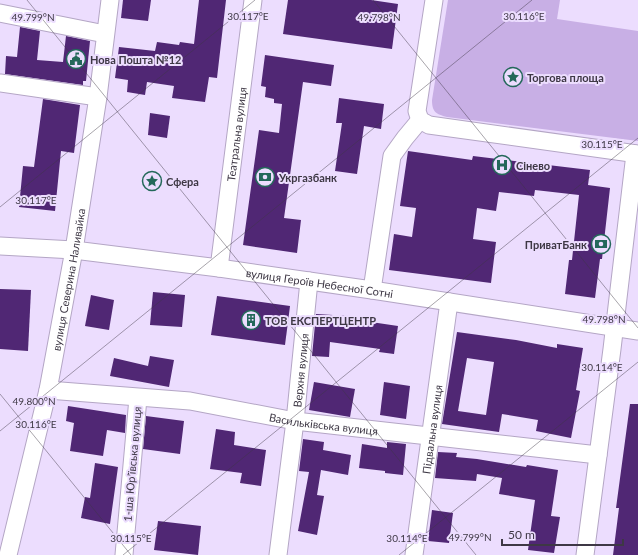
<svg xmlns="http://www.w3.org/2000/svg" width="638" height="555" font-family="Lato,sans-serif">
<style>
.green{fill:#c8afe5}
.building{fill:#502774;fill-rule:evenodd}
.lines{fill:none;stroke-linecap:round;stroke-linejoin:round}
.minor-casing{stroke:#b4a6c5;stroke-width:19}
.minor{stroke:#fff;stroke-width:17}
.ticks{fill:none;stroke:#3e3845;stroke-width:1;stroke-opacity:0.45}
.labels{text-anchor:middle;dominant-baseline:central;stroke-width:4;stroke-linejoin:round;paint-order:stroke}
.poi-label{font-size:11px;font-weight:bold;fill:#3e3845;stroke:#ecddfe;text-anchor:start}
.street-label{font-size:11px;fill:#3e3845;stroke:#ecddfe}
.ticks-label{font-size:10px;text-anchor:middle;fill:#3e3845;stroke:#ecddfe;stroke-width:4;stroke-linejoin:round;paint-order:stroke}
</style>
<rect width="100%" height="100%" fill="#ecddfe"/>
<path class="green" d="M448 0H560L557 19 638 31V141L447 117C436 114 432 112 432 100Z"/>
<g class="building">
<path d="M123 0H151L148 21 121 18Z"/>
<path d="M199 0H226L217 78 209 77 205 102 172 98 174 86 147 82 145 95 127 92 128 80 115 78 119 47 155 51 157 42 179 45 180 42 194 44Z"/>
<path d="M288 0H371L398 4 392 49 283 34Z"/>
<path d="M20 27 40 31 37 60 63 62 66 36 90 41 86 81H83V85L5 74 6 56 17 57Z"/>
<path d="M265 55 334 65 331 86 303 82 284 218 301 220 297 253 243 245 259 130 279 133 282 104 274 103V99L265 97 266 87 261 86Z"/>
<path d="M339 98 384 104 381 129 364 126 357 174 335 171 342 123H336Z"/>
<path d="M43 99 80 105 74 153 61 151 55 211 19 207 23 166 34 167Z"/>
<path d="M150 113 170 116 167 138 148 135Z"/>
<path d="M408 151 472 160 473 156 590 170 588 185 610 188 602 259H600L595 298 565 294 569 260H572L579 195 535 190 534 196 499 192 496 211 477 208 473 239 496 242 491 283 389 270 394 234 412 237 416 208 400 206Z"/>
<path d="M0 289 31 290 28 351 0 349Z"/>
<path d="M153 292 185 295 182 327 150 325Z"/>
<path d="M91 295 114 300 109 330 85 326Z"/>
<path d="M217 296 290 306 285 345 211 335Z"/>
<path d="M316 314 350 316 371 319V322L398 326 394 354 379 352 380 349 330 342 329 357 312 356Z"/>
<path d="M457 332 516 340 557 348V344L583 348 576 390 580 391 571 438 536 431 538 420 502 414 499 432 442 424ZM467 358 494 362 486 415 458 411Z"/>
<path d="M150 356 174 360 169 387 110 376 114 358 148 366Z"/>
<path d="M314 382 355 389 350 417 309 410Z"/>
<path d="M384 382 410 386 406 419 380 415Z"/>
<path d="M630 404H638V555H613L619 508H616Z"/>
<path d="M68 406 126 415 125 433 107 430 103 456 70 451 74 423 66 421Z"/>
<path d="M146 416 184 421 180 454 143 449Z"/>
<path d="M216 429 235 432 234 445 266 450 261 486 240 483 242 473 210 469Z"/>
<path d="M303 439 324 442 323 450 351 455 348 475 321 470 317 495 324 496 317 535 298 531 309 472 299 471Z"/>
<path d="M387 442 406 444 403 475 385 473V471L359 468 362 444 387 448Z"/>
<path d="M438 452 457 453 456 457 477 459 526 467 527 465 558 470 551 516 560 517 554 553 528 550 535 500 499 494 502 478 477 474 476 481 435 478Z"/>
<path d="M95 463 118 467 110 524 81 518 85 497 90 498Z"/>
<path d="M432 510 453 513 449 543 428 541Z"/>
<path d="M158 521 201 526 198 555 154 550Z"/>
</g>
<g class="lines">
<defs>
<g id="minor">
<path d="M434 0 417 111 420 120 429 125 638 154"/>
<path d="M0 13 105 34"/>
<path d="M0 83 98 97"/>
<path id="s1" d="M0 246 74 250 219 268 372 290 638 331"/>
<path id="s2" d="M219 268 253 0"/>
<path d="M372 290 392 156 405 138 420 120"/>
<path id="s3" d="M48 390 190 401 295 421 598 455"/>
<path id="s4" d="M8 555 48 390 74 250 98 97 110 0"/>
<path d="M124 555 138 398"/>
<path id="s5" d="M278 555 295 421 309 281"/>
<path id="s6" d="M414 555 449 302"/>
<path d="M585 555 612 349 635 154"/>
</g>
</defs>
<use href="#minor" class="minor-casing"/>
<use href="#minor" class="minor"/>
</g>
<path class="ticks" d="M27 0 476 555M373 0 638 328M0 207 255 0M0 394 131 555M0 431 532 0M123 555 638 138M399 555 638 362"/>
<defs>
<symbol id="civic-ring" viewBox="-11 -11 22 22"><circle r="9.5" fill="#ecddfe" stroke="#24685a" stroke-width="1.5"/><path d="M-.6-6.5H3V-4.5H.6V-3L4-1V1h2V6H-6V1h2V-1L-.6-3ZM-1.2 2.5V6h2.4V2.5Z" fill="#24685a"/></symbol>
<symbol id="sight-ring" viewBox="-11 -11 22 22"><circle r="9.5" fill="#ecddfe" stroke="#24685a" stroke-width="1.5"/><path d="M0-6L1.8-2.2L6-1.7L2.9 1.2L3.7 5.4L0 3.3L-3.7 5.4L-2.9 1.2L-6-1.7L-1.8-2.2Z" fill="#24685a"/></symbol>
<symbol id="hospital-ring" viewBox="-11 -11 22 22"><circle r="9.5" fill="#ecddfe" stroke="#24685a" stroke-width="1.5"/><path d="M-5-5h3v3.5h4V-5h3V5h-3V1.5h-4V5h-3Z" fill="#24685a"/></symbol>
<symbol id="bank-ring" viewBox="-11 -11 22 22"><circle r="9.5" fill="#ecddfe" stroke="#24685a" stroke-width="1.5"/><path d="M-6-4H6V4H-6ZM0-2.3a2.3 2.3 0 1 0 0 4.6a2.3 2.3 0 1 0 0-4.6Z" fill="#24685a"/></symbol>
<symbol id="building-ring" viewBox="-11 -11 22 22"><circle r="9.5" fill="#ecddfe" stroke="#24685a" stroke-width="1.5"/><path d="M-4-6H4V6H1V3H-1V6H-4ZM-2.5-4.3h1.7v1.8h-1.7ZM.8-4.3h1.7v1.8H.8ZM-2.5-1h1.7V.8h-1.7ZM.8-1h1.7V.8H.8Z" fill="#24685a"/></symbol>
</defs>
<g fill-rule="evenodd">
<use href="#civic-ring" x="65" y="48" width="22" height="22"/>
<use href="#sight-ring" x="502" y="66" width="22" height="22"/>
<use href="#hospital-ring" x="491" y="154" width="22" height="22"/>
<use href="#bank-ring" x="254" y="166" width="22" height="22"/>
<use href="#sight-ring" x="141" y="170" width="22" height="22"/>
<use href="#bank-ring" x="590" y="233" width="22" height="22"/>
<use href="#building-ring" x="240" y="309" width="22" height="22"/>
</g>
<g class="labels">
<g class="poi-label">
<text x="90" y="59">Нова Пошта №12</text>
<text x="527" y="77">Торгова площа</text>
<text x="516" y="165">Сінево</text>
<text x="279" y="177">Укргазбанк</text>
<text x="166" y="181">Сфера</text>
<text x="587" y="244" text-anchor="end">ПриватБанк</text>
<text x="265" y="320">ТОВ ЕКСПЕРТЦЕНТР</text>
</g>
<g class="street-label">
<text stroke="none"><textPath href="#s2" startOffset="135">Театральна вулиця</textPath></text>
<text stroke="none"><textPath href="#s4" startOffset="282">вулиця Северина Наливайка</textPath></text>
<text stroke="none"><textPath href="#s1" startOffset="322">вулиця Героїв Небесної Сотні</textPath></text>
<text stroke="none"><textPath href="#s5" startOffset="186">Верхня вулиця</textPath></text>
<text stroke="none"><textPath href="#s3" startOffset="278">Васильківська вулиця</textPath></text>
<text stroke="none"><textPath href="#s6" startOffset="127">Підвальна вулиця</textPath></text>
<text transform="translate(132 464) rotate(-85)">1-ша Юрʼївська вулиця</text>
</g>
</g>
<g class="ticks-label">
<text x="248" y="20">30.117°E</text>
<text x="524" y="20">30.116°E</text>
<text x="33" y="21">49.799°N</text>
<text x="379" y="21">49.798°N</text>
<text x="602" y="148">30.115°E</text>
<text x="36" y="204">30.117°E</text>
<text x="604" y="323">49.798°N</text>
<text x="602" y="371">30.114°E</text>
<text x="34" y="405">49.800°N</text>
<text x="36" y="428">30.116°E</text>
<text x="470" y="541">49.799°N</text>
<text x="131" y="542">30.115°E</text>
<text x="407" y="542">30.114°E</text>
</g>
<path d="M502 539v6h121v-6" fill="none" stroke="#3e3845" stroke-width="2"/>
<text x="508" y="539" font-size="12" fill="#3e3845" stroke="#ecddfe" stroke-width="3" paint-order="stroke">50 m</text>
</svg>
